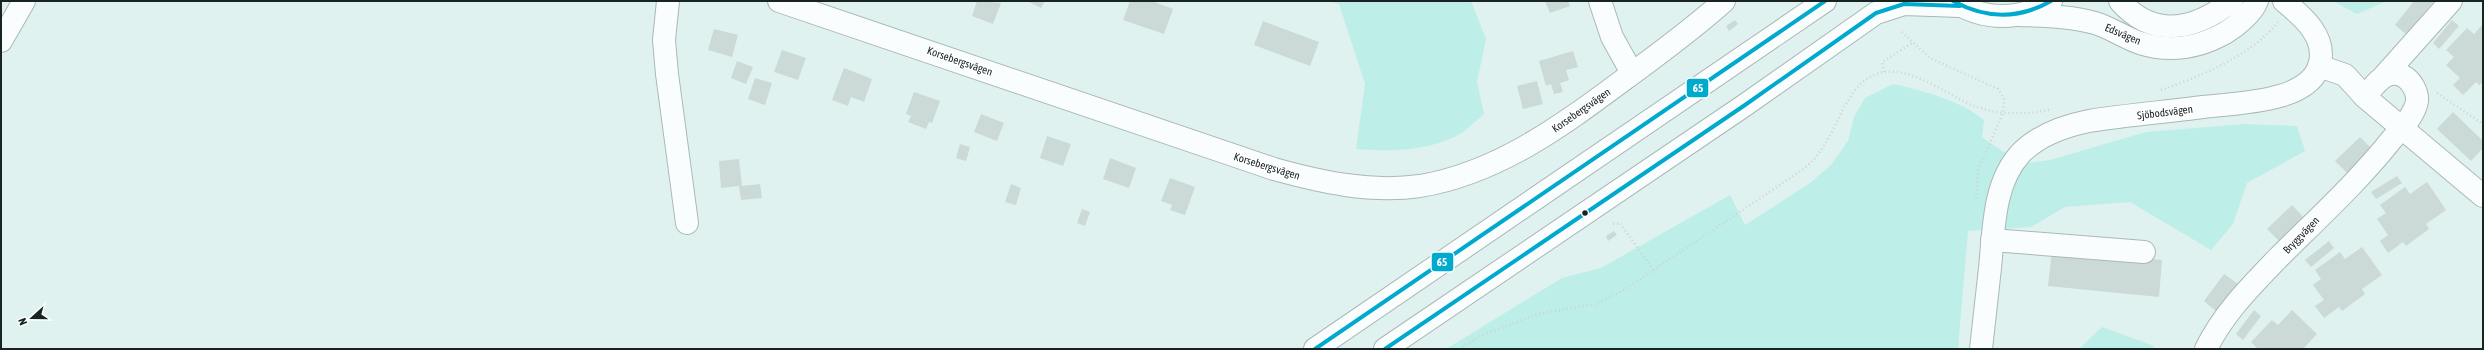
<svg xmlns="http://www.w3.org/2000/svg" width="2484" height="350" font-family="'Asap Condensed',sans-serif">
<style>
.green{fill:#bdeee8}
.building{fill:#cbd9d7}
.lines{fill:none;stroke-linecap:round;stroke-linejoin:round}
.minor-casing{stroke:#aab8b6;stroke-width:24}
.major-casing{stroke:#aab8b6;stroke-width:24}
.path{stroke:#ced3d3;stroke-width:2.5;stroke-dasharray:1 3;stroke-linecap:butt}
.minor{stroke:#fafdfd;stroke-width:22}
.major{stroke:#fafdfd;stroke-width:22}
.bus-1-casing{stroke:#fefffe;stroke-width:7}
.bus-1{stroke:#00a9ce;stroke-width:4}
.bus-dot{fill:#172423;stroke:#fefffe;stroke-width:1.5}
.labels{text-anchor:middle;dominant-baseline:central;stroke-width:3;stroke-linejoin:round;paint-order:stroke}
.street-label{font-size:11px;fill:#172423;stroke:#fefffe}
.line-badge{stroke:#fefffe;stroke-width:1.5}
.badge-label{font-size:11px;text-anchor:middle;font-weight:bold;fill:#fff}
</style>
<rect width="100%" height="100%" fill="#e0f2ef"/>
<g class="green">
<path d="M1329 1H1471L1486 39 1477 82 1484 114C1476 120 1468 129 1460 134 1428 151 1391 152 1356 149L1365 84 1339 4Z"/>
<path d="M2333 1H2387L2357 14Z"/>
<path d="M1893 84C1924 91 1960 100 1984 120L1982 137 2021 164 2050 160 2146 132 2245 124 2297 126 2305 151 2247 183 2233 224 2211 250 2130 202 2065 207 2031 227 1968 231 1958 349H1446L1562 278 1601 268 1730 195 1745 225 1810 183 1831 165 1848 141 1854 117 1865 98Z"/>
<path d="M2102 327 2154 346 2153 349H2079Z"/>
</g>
<g class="building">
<path d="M977 1 1001 3 993 24 972 16Z"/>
<path d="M1027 1H1045L1041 8Z"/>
<path d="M1130 1H1152L1173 9 1164 34 1123 20Z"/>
<path d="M1545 1H1568L1570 6 1550 13Z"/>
<path d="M2414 1H2434L2407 35 2395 25Z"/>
<path d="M1735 20 1738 24 1729 31 1726 26Z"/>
<path d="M2452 20 2459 26 2439 49 2433 43Z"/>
<path d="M1263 21 1319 42 1310 66 1254 45Z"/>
<path d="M2483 24V82L2479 85 2476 82 2463 95 2453 85 2460 78 2446 65 2454 57 2446 50 2467 28 2474 34Z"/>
<path d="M714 29 738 35 732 57 708 50Z"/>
<path d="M782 50 806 58 798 80 774 72Z"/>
<path d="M1573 51 1578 67 1566 70 1569 80 1560 83 1563 92 1554 94 1551 84 1546 86 1539 61Z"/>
<path d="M737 61 753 67 746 84 731 78Z"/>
<path d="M844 68 872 79 864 102 851 97 848 106 832 100Z"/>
<path d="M755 78 772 83 765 105 748 99Z"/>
<path d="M1537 81 1543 104 1523 109 1517 86Z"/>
<path d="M914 92 940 101 932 123 929 122 926 129 908 122 911 116 906 114Z"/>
<path d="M2453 112 2483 141V148L2471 161 2437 129Z"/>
<path d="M981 114 1004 123 997 141 974 132Z"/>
<path d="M1047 136 1071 144 1063 166 1040 158Z"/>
<path d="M2360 137 2372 149 2348 174 2335 161Z"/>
<path d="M960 144 970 147 966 161 956 158Z"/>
<path d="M1110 158 1136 168 1129 188 1103 179Z"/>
<path d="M739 159 742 186 760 184 762 198 741 200 739 186 721 188 719 161Z"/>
<path d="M2397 176 2402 183 2376 199 2371 192Z"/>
<path d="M1170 178 1195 187 1185 215 1170 210 1172 205 1161 201Z"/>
<path d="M2427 182 2446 210 2426 224 2429 229 2406 246 2403 242 2388 253 2380 241 2388 235 2377 219 2386 213 2380 205 2405 187 2410 194Z"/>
<path d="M1011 184 1021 188 1016 205 1005 202Z"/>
<path d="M2292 205 2304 218 2280 242 2267 229Z"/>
<path d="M1082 209 1090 212 1085 226 1077 223Z"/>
<path d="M1614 231 1617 235 1608 241 1606 236Z"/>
<path d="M2329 241 2334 248 2311 267 2305 260Z"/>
<path d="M2362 247 2382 275 2362 289 2365 294 2342 311 2339 307 2324 318 2315 306 2324 300 2313 285 2321 279 2315 270 2340 252 2345 259Z"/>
<path d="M2052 250 2162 260 2159 297 2048 286Z"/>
<path d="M2224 274 2238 284 2217 312 2204 301Z"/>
<path d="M2254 310 2261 316 2243 340 2236 334Z"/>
<path d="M2292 310 2317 334 2303 349H2258L2251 342 2272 320 2278 325Z"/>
</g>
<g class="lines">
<defs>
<g id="minor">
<path d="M668 1 664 40 667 74 687 223"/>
<path d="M779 1 1274 169C1321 182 1370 193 1420 186 1499 173 1564 124 1626 78 1660 53 1693 29 1724 1"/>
<path d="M1600 1 1612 37 1632 73"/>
<path d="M2120 1C2154 40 2196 29 2232 1"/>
<path d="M2019 15C2044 16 2071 16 2095 23 2111 28 2125 38 2140 43 2171 53 2198 48 2225 33 2237 26 2252 13 2257 1"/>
<path d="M1 41 24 1"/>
<path d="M2319 66 2345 75 2365 97 2483 196"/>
<path d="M2384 76 2451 1"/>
<path d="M1992 240 2144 252"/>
<path d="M1981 349C1984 322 1987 295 1990 268 1994 229 1993 183 2021 153 2039 135 2064 126 2089 121 2126 115 2165 112 2203 107 2236 103 2311 103 2320 63 2326 36 2303 17 2284 1"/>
<path d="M2206 349C2223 314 2250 287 2277 259 2316 220 2358 182 2392 139 2401 129 2415 115 2417 101 2418 92 2411 80 2403 76 2387 67 2374 85 2365 97"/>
</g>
<g id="major">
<path d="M1953 1C1984 21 2021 21 2051 1"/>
<path d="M1315 349 1825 1"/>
<path d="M1385 349 1745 105 1876 13 1904 4 1960 6"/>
</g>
</defs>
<use href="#minor" class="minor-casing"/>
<use href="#major" class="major-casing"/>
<g class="path">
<path d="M1902 32 1930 58 1998 89 2004 99 2003 113H2031L2049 110"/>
<path d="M1884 72 1882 62 1912 43"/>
<path d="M2161 90C2201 76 2251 56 2278 22"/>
<path d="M2437 93 2483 124"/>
<path d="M1613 224 1620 223 1654 271"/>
<path d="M1459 349 1480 336 1538 314 1595 304 1621 292 1805 168C1833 143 1835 116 1856 89 1887 51 1932 85 1965 102 1978 108 1990 111 2003 113L1978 170 1976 201"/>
</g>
<use href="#minor" class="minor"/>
<use href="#major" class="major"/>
<defs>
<g id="bus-1">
<path d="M1953 1C1986 19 2018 20 2051 1"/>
<path d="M1315 349 1825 1"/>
<path d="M1385 349 1745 105 1876 13 1904 4 1960 6"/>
</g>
</defs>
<use href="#bus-1" class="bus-1-casing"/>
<use href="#bus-1" class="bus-1"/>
</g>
<circle class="bus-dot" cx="1585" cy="213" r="3.5"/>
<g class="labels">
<g class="street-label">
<text transform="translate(2123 34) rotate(23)">Edsvägen</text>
<text transform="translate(960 61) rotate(19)">Korsebergsvägen</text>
<text transform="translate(1581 110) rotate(-35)">Korsebergsvägen</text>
<text transform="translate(2165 112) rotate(-7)">Sjöbodsvägen</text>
<text transform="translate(1267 166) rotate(17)">Korsebergsvägen</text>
<text transform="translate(2301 235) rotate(-46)">Bryggvägen</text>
</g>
</g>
<g class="line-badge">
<rect x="1686" y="78" width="23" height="20" rx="4" fill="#00a9ce"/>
<rect x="1431" y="252" width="23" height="20" rx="4" fill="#00a9ce"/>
</g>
<g class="badge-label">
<text x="1698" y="92">65</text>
<text x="1442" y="266">65</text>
</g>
<rect width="2484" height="350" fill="none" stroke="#172423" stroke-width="4"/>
<g transform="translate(32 318) rotate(249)" stroke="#fefffe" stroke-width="3" paint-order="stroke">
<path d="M0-3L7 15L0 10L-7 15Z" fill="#172423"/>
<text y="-6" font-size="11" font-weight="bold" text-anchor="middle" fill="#172423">N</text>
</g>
</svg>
